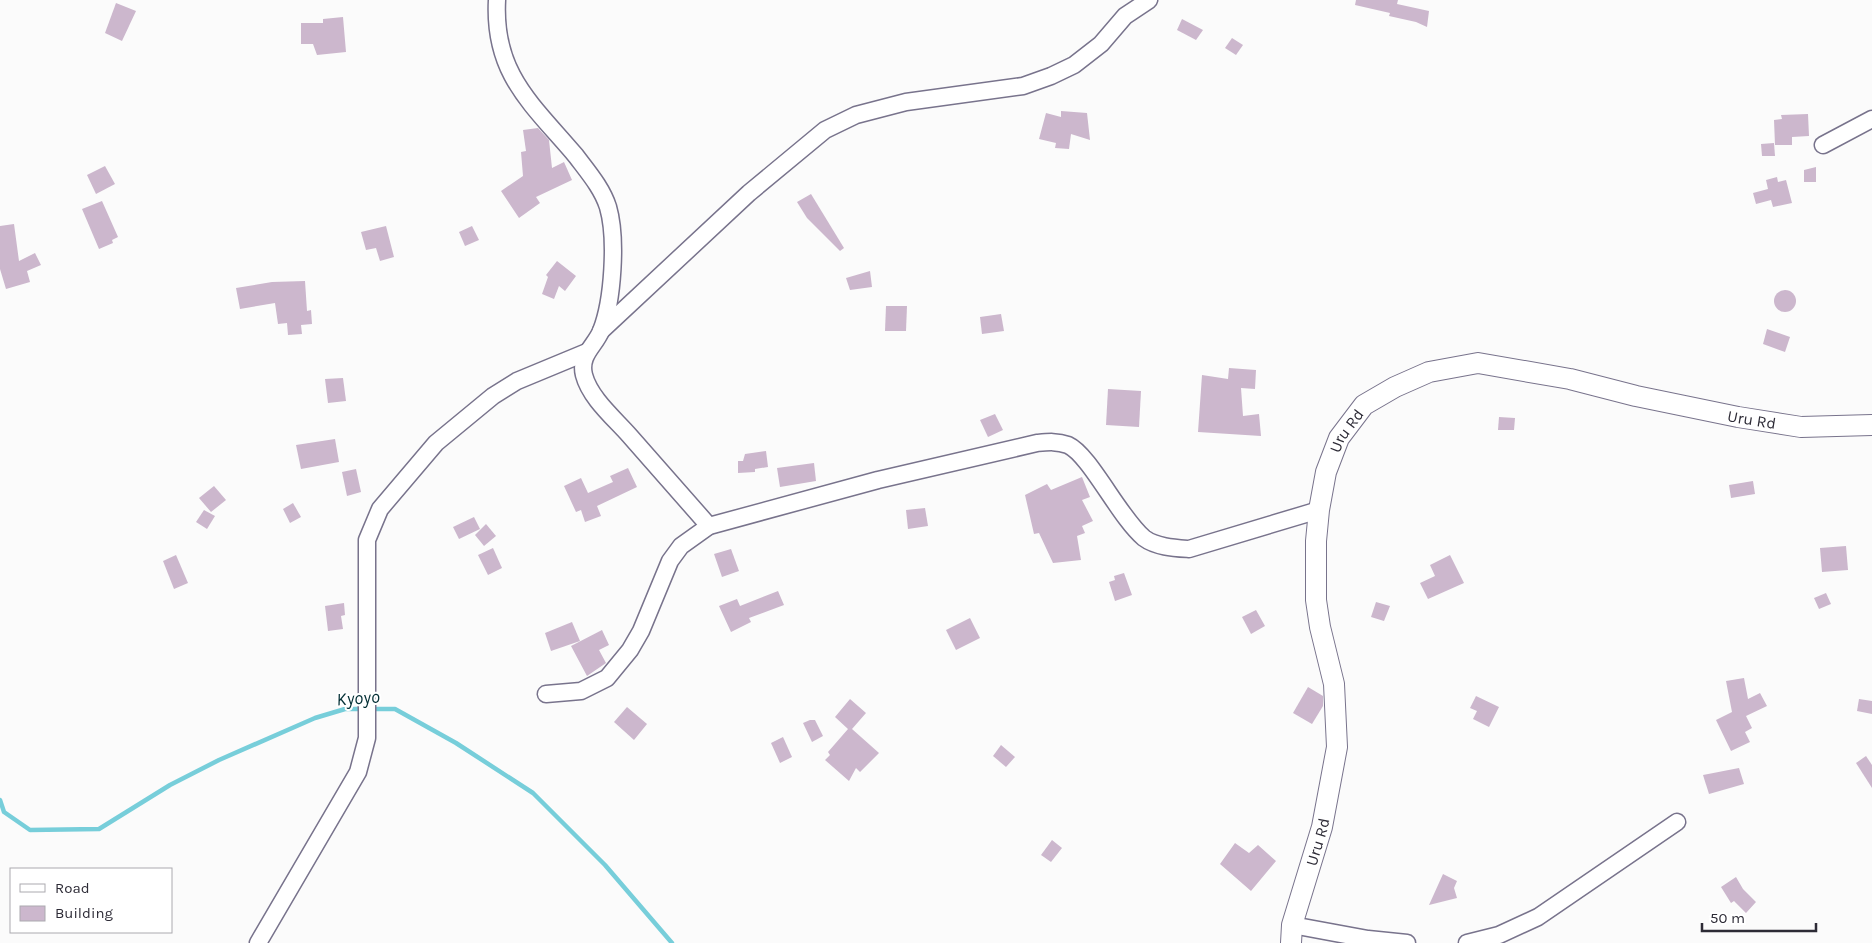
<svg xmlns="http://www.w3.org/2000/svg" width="1872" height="943" font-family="Karla,sans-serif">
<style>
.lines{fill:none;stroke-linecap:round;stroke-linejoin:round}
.stream{stroke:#77ceda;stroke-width:4.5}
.building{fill:#ccb7cd}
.minor-casing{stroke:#78738c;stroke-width:19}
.tertiary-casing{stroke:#78738c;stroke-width:22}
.minor{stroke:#fff;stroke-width:16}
.tertiary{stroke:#fff;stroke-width:20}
.labels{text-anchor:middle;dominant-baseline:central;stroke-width:4;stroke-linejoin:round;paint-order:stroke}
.street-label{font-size:16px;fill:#2d2b36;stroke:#fff}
.water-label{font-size:18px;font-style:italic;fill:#032f35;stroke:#fff}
</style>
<rect width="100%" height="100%" fill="#fbfbfb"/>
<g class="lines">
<g class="stream">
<path d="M370 709H395L456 743 533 793 605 865 672 943"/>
<path d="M0 800 4 812 30 830 99 829 170 785 219 760 315 718 345 709H363"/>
</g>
</g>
<g class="building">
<path d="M1356 0H1398L1397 4 1429 11 1427 27 1416 22 1389 16 1390 13 1355 5Z"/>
<path d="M116 3 136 11 122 41 105 33Z"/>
<path d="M343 17 346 52 317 55 313 44H301V23H323V19Z"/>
<path d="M1182 19 1203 30 1196 40 1177 30Z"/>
<path d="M1232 38 1243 45 1236 55 1225 48Z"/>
<path d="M1061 111 1087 113 1090 140 1071 134 1069 149 1055 148 1056 143 1039 139 1046 113 1061 117Z"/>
<path d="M1808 114 1809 136 1792 137V145H1775L1774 120 1782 119 1781 115Z"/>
<path d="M538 128 549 140 552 168 564 162 572 180 536 197 540 203 519 218 501 191 523 176 521 152 526 151 523 130Z"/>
<path d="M1774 143 1775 156H1762L1761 144Z"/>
<path d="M105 166 115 184 96 194 87 175Z"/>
<path d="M1816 167V182H1804V170Z"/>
<path d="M1777 177 1778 182 1786 180 1792 203 1773 207 1771 200 1756 204 1753 193 1768 189 1766 180Z"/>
<path d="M811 194 844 248 840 251 807 218 797 202Z"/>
<path d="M102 201 118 237 112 240 113 243 99 249 82 209Z"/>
<path d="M14 224 19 261 35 253 41 265 27 271 30 282 6 289 0 269V226Z"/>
<path d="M386 226 394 257 380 261 376 248 366 250 361 232Z"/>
<path d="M472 226 479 240 465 246 459 232Z"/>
<path d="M557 261 576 276 565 291 559 286 554 299 542 294 548 277 546 275Z"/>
<path d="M870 271 872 287 850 290 846 278Z"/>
<path d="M305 281 307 311 311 310 312 324 301 325 302 334 288 335 287 323 278 324 275 303 240 309 236 288 272 282Z"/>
<circle cx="1785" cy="301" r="11"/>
<path d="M886 306H907L906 331H885Z"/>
<path d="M1001 314 1004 331 982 334 980 317Z"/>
<path d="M1767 329 1790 337 1785 352 1763 344Z"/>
<path d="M1229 368 1256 370 1255 389 1241 388 1243 416 1259 414 1261 436 1198 432 1202 375 1228 379Z"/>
<path d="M343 378 346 401 328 403 325 379Z"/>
<path d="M1108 389 1141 391 1139 427 1106 425Z"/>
<path d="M995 414 1003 430 988 437 980 420Z"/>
<path d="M1499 417 1515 418 1514 430H1498Z"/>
<path d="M335 439 339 462 301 469 296 445Z"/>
<path d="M766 451 768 467 755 469V472L738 473V461H743L745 454Z"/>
<path d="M814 463 816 481 780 487 777 468Z"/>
<path d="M628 468 637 487 597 506 601 516 585 522 581 510 576 512 564 486 581 478 588 493 613 482 610 476Z"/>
<path d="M356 469 361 492 347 496 342 472Z"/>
<path d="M1082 477 1090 497 1082 500 1093 521 1082 526 1085 533 1077 536 1081 560 1053 563 1039 533 1034 534 1025 495 1047 484 1051 490Z"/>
<path d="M1753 481 1755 494 1731 498 1729 485Z"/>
<path d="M214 486 226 500 211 512 199 498Z"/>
<path d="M293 503 301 517 290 523 283 509Z"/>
<path d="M925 508 928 526 908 529 906 510Z"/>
<path d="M204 510 215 516 207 529 196 522Z"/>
<path d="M474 517 480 529 459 539 453 527Z"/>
<path d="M486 524 496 536 484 546 475 535Z"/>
<path d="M1846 546 1848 570 1822 572 1820 548Z"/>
<path d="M493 548 502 568 488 575 478 555Z"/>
<path d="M731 549 739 571 722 577 714 554Z"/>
<path d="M176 555 188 583 174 589 163 561Z"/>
<path d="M1450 555 1464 583 1428 599 1420 583 1435 576 1430 565Z"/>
<path d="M1124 573 1132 595 1115 601 1109 582 1115 580 1114 576Z"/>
<path d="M778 591 784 605 749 618 751 622 731 632 719 606 737 599 740 606Z"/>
<path d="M1826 593 1831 604 1819 609 1814 598Z"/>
<path d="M1376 602 1390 606 1384 621 1371 617Z"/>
<path d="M344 603 345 615 341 616 343 629 328 631 325 606Z"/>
<path d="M1256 610 1265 626 1251 634 1242 617Z"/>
<path d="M970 618 980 638 956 650 946 630Z"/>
<path d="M572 622 580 641 551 651 545 633Z"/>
<path d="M602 630 609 645 599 650 606 663 587 676 571 646Z"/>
<path d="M1744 678 1748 699 1760 693 1767 706 1746 716 1752 728 1745 732 1750 742 1731 751 1716 720 1732 712 1726 681Z"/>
<path d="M1308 687 1323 696V706L1312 724 1293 713Z"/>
<path d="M1476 696 1499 707 1489 727 1473 719 1477 711 1470 708Z"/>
<path d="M850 699 866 713 852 729 879 753 860 772 856 768 849 781 825 760 830 755 828 752 848 729 835 717Z"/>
<path d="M1859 699 1872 701V714L1857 711Z"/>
<path d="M627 707 647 724 634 740 614 722Z"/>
<path d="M810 720H815L823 736 812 742 803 723Z"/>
<path d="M783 737 792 757 780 763 771 743Z"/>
<path d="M1001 745 1015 757 1006 767 993 756Z"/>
<path d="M1866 756 1872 765V788L1856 763Z"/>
<path d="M1739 768 1744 784 1709 794 1703 775Z"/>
<path d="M1052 840 1062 848 1051 862 1041 855Z"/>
<path d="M1235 843 1249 853 1258 845 1276 861 1251 891 1220 864Z"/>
<path d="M1443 874 1457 881 1454 888 1457 898 1429 905Z"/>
<path d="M1736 877 1743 889 1756 902 1746 913 1734 901 1731 903 1721 887Z"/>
</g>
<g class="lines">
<defs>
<g id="minor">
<path d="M497 0C493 74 532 104 576 156 588 172 602 188 608 207 617 238 613 301 601 331 595 346 579 355 584 375 590 398 614 418 629 435 656 466 683 496 709 526"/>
<path d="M1823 145 1872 119"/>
<path d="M601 331 749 193 825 130 856 115 906 102 1023 86 1051 76 1074 65 1101 44 1125 16 1149 0"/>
<path d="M546 694 581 691 607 678 630 650 641 631 670 561 681 546 709 526 878 480 1037 443C1048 442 1057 441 1068 445 1090 455 1119 517 1144 538 1156 547 1175 548 1189 549L1319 510"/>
<path d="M1292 925 1368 939 1407 943"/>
<path d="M258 943 358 772 367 738V540L380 509 436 443 493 396 517 381 587 352"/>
<path d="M1467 943 1499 935 1538 917 1677 822"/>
</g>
<g id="tertiary">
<path id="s1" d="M1291 943 1292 925 1322 827 1337 747 1334 684 1320 627 1316 600V541L1319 510 1326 472 1339 438 1364 405 1395 387 1429 372 1478 363 1570 379 1636 396 1738 417 1801 427 1872 425"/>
</g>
</defs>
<use href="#minor" class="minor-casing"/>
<use href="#tertiary" class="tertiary-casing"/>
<use href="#minor" class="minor"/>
<use href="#tertiary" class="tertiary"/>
</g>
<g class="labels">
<g class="street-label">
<text stroke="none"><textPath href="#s1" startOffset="960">Uru Rd</textPath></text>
<text stroke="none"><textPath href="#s1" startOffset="526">Uru Rd</textPath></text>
<text stroke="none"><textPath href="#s1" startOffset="105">Uru Rd</textPath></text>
</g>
<g class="water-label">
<text transform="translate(358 698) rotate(-4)">Kyoyo</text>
</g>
</g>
<rect x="10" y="868" width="162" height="65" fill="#ffffff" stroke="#abaaaf"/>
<rect x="20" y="884" width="25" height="8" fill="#ffffff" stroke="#abaaaf"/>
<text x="55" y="893" font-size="15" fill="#2d2b36">Road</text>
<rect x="20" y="906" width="25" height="15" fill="#ccb7cd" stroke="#abaaaf"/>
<text x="55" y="918" font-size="15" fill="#2d2b36">Building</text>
<path d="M1702 923v8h114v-8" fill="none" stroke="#2d2b36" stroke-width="2.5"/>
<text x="1710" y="923" font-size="15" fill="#2d2b36" stroke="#ffffff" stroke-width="4" paint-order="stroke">50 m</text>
</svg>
